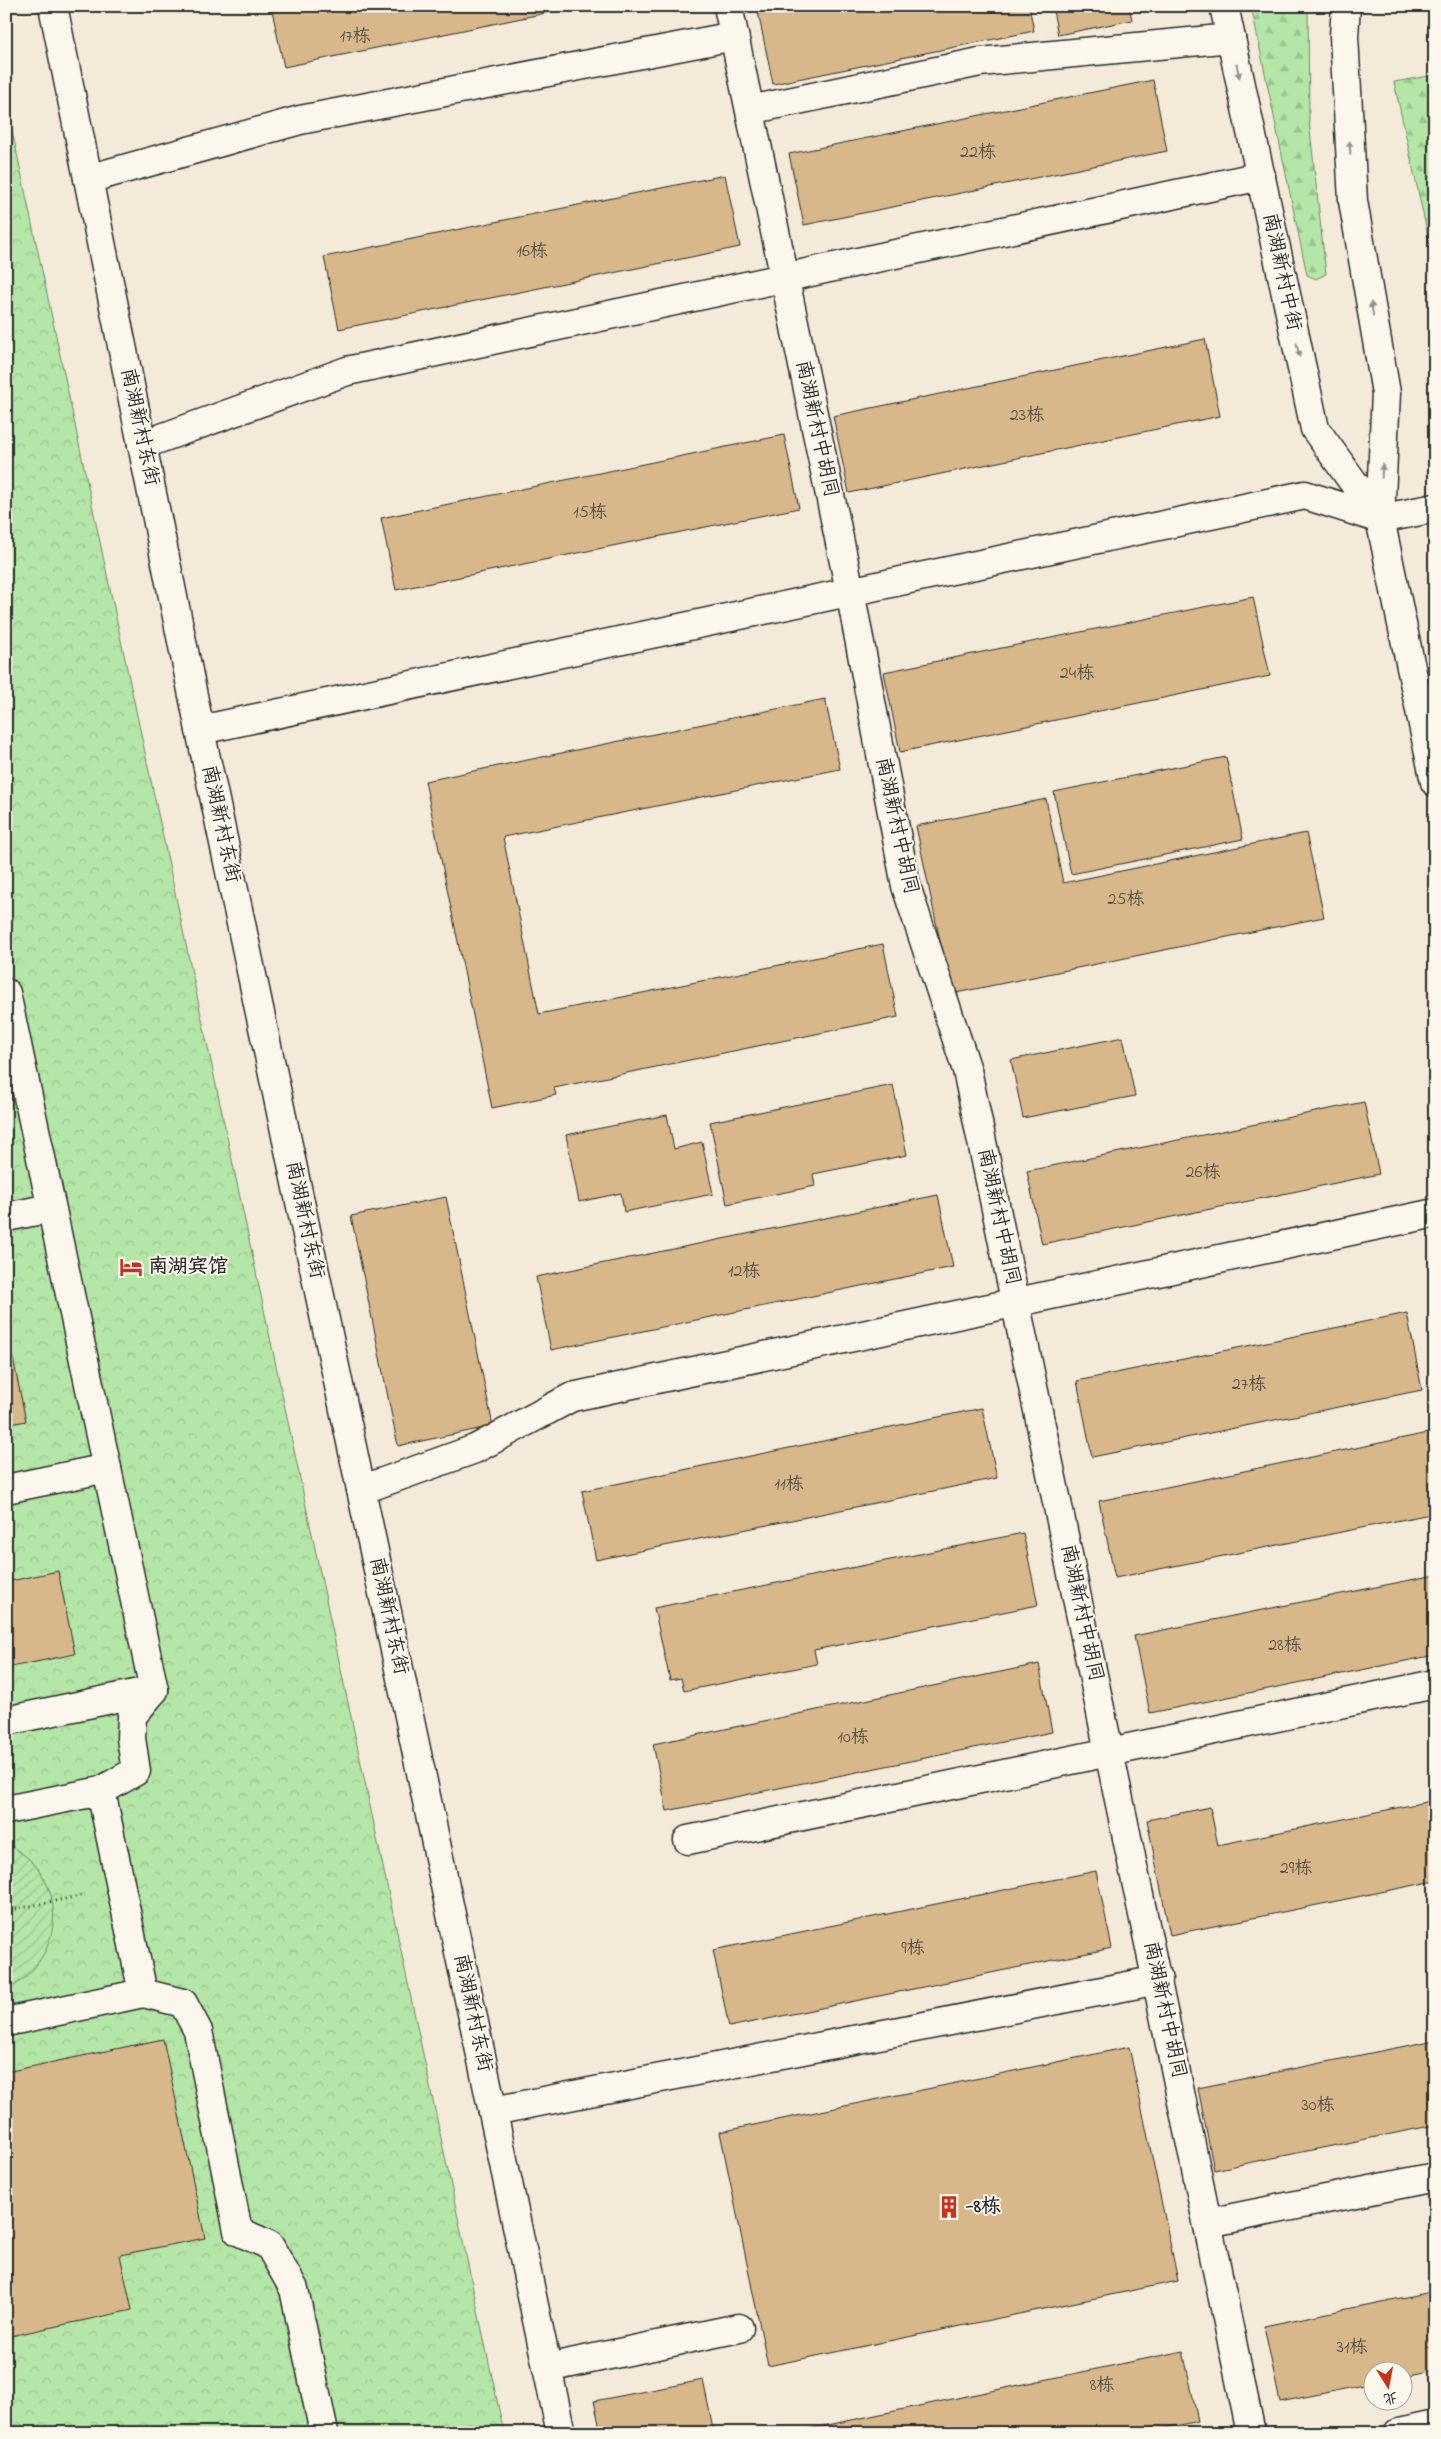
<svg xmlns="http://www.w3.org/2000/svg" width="1441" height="2439" font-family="'Indie Flower','LXGW WenKai TC',sans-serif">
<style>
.forest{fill:url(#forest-firs);stroke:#708869}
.park{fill:url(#park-crowns);stroke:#708869}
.garden{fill:url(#garden-furrows);stroke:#708869}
.building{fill:#d8b88b;stroke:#2b2b2b}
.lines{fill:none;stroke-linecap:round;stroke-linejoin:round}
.minor-casing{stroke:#2b2b2b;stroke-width:31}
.path{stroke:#2b2b2b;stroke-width:3;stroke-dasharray:1 4;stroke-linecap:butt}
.minor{stroke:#fbf7ec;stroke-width:28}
.oneway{fill:#93918c}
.labels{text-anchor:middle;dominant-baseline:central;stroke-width:4;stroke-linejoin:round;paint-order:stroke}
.number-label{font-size:18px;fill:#564e43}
.street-label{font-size:20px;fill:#2b2b2b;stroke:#fbf7ec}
.poi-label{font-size:20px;font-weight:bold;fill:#2b2b2b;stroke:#fbf7ec;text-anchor:start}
</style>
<defs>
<pattern id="forest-firs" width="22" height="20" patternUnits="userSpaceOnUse" patternTransform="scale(1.25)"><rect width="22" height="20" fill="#b4e6a7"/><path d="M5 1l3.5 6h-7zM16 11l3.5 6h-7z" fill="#9bc590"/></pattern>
<pattern id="park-crowns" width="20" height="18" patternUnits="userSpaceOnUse" patternTransform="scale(1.25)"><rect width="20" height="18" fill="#b4e6a7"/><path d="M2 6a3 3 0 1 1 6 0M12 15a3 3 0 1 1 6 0" fill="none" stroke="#9bc590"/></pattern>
<pattern id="garden-furrows" width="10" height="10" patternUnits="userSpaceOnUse" patternTransform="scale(1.25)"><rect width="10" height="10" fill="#b4e6a7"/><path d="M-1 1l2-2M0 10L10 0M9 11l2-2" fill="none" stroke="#9bc590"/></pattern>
</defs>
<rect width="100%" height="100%" fill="#f4ead9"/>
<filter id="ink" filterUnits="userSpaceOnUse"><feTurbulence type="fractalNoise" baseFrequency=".02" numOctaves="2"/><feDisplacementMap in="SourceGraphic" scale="10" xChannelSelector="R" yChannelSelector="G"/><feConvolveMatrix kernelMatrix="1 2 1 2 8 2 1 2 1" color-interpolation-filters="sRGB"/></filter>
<g filter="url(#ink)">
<g class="forest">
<path d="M1251 6H1308L1309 121 1326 274 1316 279 1307 275Z"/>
<path d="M1435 75V268L1394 82Z"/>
</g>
<path class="park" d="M6 102 504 2433H6Z"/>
<path class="garden" d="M6 1843C19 1851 33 1860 41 1873 68 1917 49 1967 6 1991Z"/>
<g class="building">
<path d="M271 6H580L284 67Z"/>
<path d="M788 6H1029L1034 31 773 84 758 12Z"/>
<path d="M1052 6H1129L1132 20 1058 35Z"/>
<path d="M1153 80 1167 151 804 225 789 154Z"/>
<path d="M725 175 740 247 339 329 324 257Z"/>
<path d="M1205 339 1220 416 849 493 833 416Z"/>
<path d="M784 435 799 508 396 590 381 518Z"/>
<path d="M1253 597 1270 676 900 752 884 672Z"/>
<path d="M825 699 840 769 503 837 539 1014 883 944 898 1017 554 1088 556 1095 492 1108 425 781Z"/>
<path d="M1226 757 1243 839 1071 874 1054 792Z"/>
<path d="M1046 799 1063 883 1306 833 1324 917 951 994 916 826Z"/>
<path d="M1123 1037 1135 1096 1023 1118 1011 1060Z"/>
<path d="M893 1085 907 1155 813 1174 815 1186 727 1204 710 1122Z"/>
<path d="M1364 1102 1379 1174 1042 1244 1027 1171Z"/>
<path d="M667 1115 674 1149 702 1142 713 1194 624 1212 621 1193 579 1202 566 1135Z"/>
<path d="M938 1195 953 1267 551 1350 536 1277Z"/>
<path d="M446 1197 493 1426 398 1446 351 1216Z"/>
<path d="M1407 1313 1422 1390 1092 1457 1077 1381Z"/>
<path d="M6 1344H10L26 1421 6 1425Z"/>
<path d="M982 1408 997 1478 596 1560 582 1491Z"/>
<path d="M1428 1433 1435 1467V1513L1115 1578 1099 1501Z"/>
<path d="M1023 1533 1038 1605 814 1650 817 1664 684 1691 681 1678 670 1680 654 1608Z"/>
<path d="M58 1571 75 1654 6 1668V1582Z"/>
<path d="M1435 1575V1655L1150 1713 1134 1636Z"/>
<path d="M1039 1664 1052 1732 667 1811 653 1744Z"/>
<path d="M1435 1800V1881L1170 1935 1147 1820 1210 1807 1218 1845Z"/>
<path d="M1096 1871 1112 1948 729 2027 713 1950Z"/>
<path d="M163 2039 205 2238 120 2255 132 2310 6 2337V2072Z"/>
<path d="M1435 2040V2125L1214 2170 1198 2088Z"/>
<path d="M1129 2047 1178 2281 768 2366 720 2132Z"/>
<path d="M1435 2291V2371L1404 2377V2372H1374V2383L1280 2402 1264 2326Z"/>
<path d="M1183 2351 1198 2421 1142 2433 794 2432Z"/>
<path d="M703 2380 714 2433H601L594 2401Z"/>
</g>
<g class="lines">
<defs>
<g id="minor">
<path d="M53 6 200 730 561 2433"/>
<path d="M728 6 850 591 906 886 967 1070 1251 2433"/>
<path d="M1224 6 1315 429 1380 519"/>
<path d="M1346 6 1344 36 1353 201 1386 393 1380 519 1435 782"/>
<path d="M750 110 980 62 1231 38"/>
<path d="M88 179 300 120 734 36"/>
<path d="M142 445 347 371 1261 176"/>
<path d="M200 730 1305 495 1380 519 1435 508"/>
<path d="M6 993 154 1690 6 1721"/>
<path d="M6 1217 51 1208"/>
<path d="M6 1489 107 1468"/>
<path d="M361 1490 475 1449 572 1397 1435 1213"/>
<path d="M101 1791 136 1771 131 1738 132 1716 154 1690"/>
<path d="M6 1810 101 1791 143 1993 6 2022"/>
<path d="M688 1840 1435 1684"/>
<path d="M143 1993 183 2003 198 2031 238 2231 269 2245 294 2289 324 2433"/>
<path d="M493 2111 1158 1980"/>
<path d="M1208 2223 1435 2177"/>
<path d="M547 2368 739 2328"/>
<path d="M1399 2433 1435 2425"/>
</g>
</defs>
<use href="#minor" class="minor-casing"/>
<path class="path" d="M6 1911 84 1895"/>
<use href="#minor" class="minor"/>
</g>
<defs><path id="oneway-solid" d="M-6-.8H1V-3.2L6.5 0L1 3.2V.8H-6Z" transform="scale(1.25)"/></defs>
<g class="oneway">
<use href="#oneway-solid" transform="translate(1238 71) rotate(78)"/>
<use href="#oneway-solid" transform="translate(1350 148) rotate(-93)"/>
<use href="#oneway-solid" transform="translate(1372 309) rotate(-100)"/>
<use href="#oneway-solid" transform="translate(1298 350) rotate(78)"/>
<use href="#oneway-solid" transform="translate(1382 471) rotate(-87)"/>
</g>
</g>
<defs>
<symbol id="hotel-bare" viewBox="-9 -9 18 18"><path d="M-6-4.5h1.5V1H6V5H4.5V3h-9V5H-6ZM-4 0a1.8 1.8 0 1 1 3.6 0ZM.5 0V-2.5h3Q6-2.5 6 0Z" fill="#c8321e" stroke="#fbf7ec" stroke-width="2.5" paint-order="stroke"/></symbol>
<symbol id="building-bare" viewBox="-9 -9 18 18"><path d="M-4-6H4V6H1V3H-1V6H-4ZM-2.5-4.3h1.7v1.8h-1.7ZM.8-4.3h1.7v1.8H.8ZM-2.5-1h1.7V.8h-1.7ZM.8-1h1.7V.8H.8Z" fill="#c8321e" stroke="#fbf7ec" stroke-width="2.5" paint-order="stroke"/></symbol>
</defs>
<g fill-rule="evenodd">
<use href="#hotel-bare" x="115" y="1251" width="32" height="32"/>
<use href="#building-bare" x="933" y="2191" width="32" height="32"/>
</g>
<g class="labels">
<g class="number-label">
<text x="355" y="37">17栋</text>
<text x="978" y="153">22栋</text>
<text x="532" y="252">16栋</text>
<text x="1027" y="416">23栋</text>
<text x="590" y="513">15栋</text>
<text x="1077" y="674">24栋</text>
<text x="1126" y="900">25栋</text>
<text x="1203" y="1173">26栋</text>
<text x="744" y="1272">12栋</text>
<text x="1249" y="1385">27栋</text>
<text x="789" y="1485">11栋</text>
<text x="1285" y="1646">28栋</text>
<text x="853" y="1738">10栋</text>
<text x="1296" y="1869">29栋</text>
<text x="913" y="1949">9栋</text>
<text x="1318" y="2106">30栋</text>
<text x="1352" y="2348">31栋</text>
<text x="1102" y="2386">8栋</text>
</g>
<g class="street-label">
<text transform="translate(1281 272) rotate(78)">南湖新村中街</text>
<text transform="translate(139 427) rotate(78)">南湖新村东街</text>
<text transform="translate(816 429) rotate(78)">南湖新村中胡同</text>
<text transform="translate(220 824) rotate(78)">南湖新村东街</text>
<text transform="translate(896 826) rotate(78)">南湖新村中胡同</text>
<text transform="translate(998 1217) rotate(78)">南湖新村中胡同</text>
<text transform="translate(304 1220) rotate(78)">南湖新村东街</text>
<text transform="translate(1081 1613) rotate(78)">南湖新村中胡同</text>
<text transform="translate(388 1616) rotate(78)">南湖新村东街</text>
<text transform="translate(1164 2010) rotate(78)">南湖新村中胡同</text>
<text transform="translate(472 2013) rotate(78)">南湖新村东街</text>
</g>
<g class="poi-label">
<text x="148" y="1267">南湖宾馆</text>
<text x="966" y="2207">-8栋</text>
</g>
</g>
<rect width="1441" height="2439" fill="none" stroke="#fbf7ec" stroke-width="25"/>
<rect x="12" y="12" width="1416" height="2414" fill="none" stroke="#2b2b2b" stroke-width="2" filter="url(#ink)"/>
<g transform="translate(1388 2386) rotate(169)"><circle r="24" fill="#fbf7ec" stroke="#a8a59f"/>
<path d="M0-4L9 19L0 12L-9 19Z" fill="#c8321e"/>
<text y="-8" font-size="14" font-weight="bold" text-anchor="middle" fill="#2b2b2b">北</text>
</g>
</svg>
